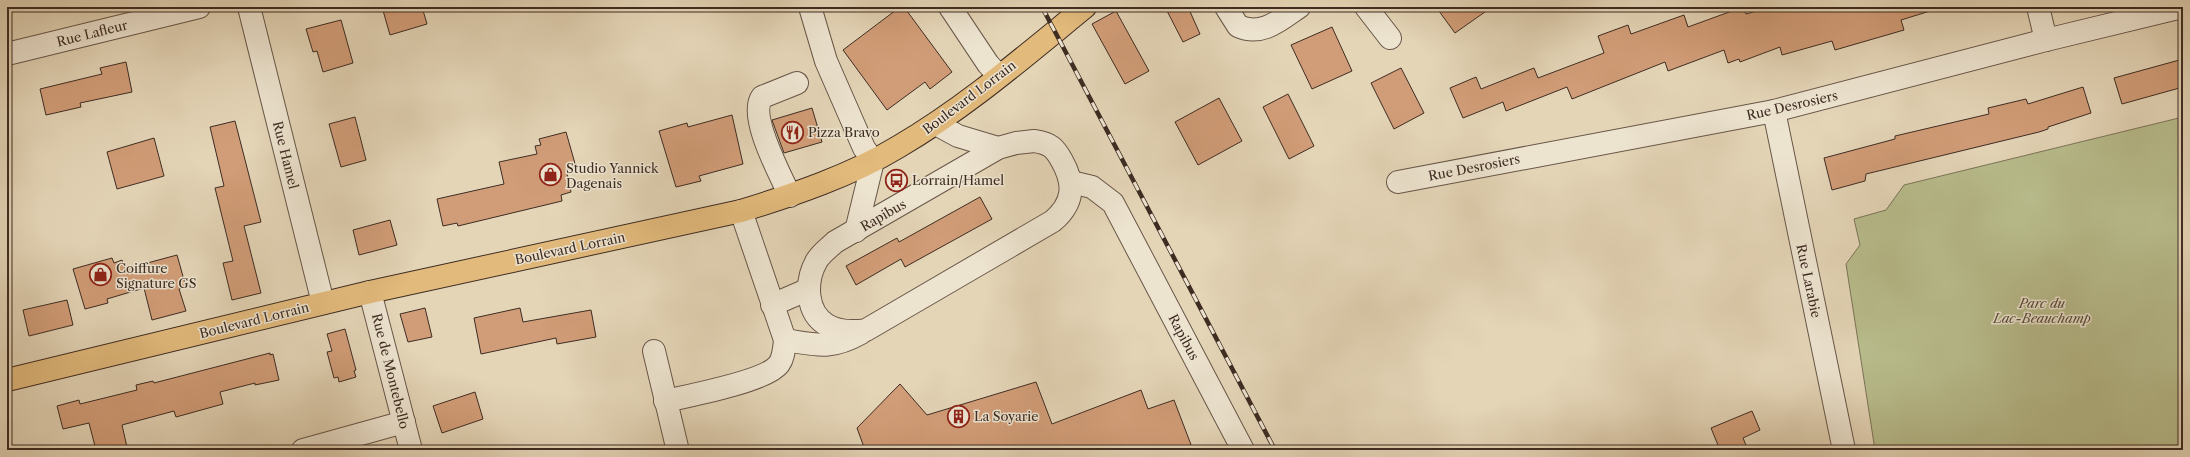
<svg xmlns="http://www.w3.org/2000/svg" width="2190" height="457" font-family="'Libre Caslon Text',serif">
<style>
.green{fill:#b8bc8c;stroke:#7b7458}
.building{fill:#d19d78;stroke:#3e2c23}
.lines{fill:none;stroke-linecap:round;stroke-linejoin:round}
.minor-casing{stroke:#685648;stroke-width:24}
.major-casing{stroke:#3e2c23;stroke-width:24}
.minor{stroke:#ede4d0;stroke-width:22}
.major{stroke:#e2ba7c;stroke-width:22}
.rail-casing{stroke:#3e2c23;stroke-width:4.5}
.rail{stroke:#ede4d0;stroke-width:3;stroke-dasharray:9;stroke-linecap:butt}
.labels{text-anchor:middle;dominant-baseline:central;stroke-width:3;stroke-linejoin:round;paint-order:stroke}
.street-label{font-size:13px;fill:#3e2c23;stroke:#ede4d0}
.poi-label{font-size:13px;fill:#3e2c23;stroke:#ede4d0;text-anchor:start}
.park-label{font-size:13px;font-style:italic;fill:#564938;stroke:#ede4d0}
</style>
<rect width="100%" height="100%" fill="#e4d5b7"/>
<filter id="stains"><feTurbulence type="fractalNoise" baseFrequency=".005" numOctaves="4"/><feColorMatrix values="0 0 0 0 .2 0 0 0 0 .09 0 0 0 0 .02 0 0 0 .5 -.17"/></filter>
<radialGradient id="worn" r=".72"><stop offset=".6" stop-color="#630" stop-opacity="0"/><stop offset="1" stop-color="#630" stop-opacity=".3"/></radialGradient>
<path class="green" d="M2183 117V450H1875L1846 264 1860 245 1854 219 1886 210 1904 185Z"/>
<g class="building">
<path d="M382 7H422L427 24 390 35Z"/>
<path d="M900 7H904L952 72 930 89 925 82 887 110 843 50Z"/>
<path d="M1165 7H1188L1200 34 1183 42Z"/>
<path d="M1436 7H1492L1455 33Z"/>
<path d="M1743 7 1746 14 1770 7H1930V11L1901 20 1904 30 1835 50 1832 41 1782 55 1780 47 1740 62 1739 59 1728 63 1724 50 1668 71 1665 62 1572 99 1567 87 1506 111 1503 102 1463 118 1450 88 1476 77 1481 89 1534 68 1538 78 1604 53 1598 36 1628 25 1631 34 1684 15 1688 27Z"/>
<path d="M1116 11 1149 71 1125 84 1092 24Z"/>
<path d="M341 20 353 63 323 72 317 51 313 52 306 29Z"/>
<path d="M1332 27 1352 71 1312 89 1291 45Z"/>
<path d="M2183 59V87L2122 104 2114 78Z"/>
<path d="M126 62 132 92 80 103 81 107 46 115 40 89 102 74 100 68Z"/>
<path d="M1401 68 1424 113 1394 129 1371 83Z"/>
<path d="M2083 87 2091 113 2048 127V129L2039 132 1866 174 1865 181 1832 190 1824 158 1895 139V136L1989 114 1988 108 2026 99 2028 104Z"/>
<path d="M1288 94 1314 146 1289 159 1263 107Z"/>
<path d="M1219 98 1242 141 1198 165 1175 122Z"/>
<path d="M812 108 822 142 784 153 772 120Z"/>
<path d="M732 115 743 164 699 176 701 181 676 187 659 131 687 123 688 127Z"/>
<path d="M355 117 366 160 341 167 329 124Z"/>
<path d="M235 121 261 222 244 226 261 293 232 300 223 263 233 261 215 188 224 186 210 127Z"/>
<path d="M566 132 576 167 566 169 571 192 561 195 562 201 458 226 457 223 443 226 437 199 504 184 499 162 537 154 535 146 541 145 539 139Z"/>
<path d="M154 138 164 176 117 189 107 152Z"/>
<path d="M980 197 992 219 905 267 901 259 856 285 846 266 897 238 899 242Z"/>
<path d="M390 220 397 245 359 255 353 230Z"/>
<path d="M177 255 186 287 179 289 186 311 152 320 144 288 107 299 108 303 85 309 73 269 112 258 114 263 122 260 125 269Z"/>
<path d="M67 300 73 325 29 336 23 310Z"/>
<path d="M425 308 432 337 408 342 400 314Z"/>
<path d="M520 308 523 322 591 310 596 337 557 344 556 338 481 354 474 318Z"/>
<path d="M345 329 356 370 354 371 356 377 339 382 338 377 334 378 327 352 332 351 327 334Z"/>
<path d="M270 353V355L273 354 279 380 255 385V383L220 392 223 404 176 417 174 411 122 425 127 447 115 450H96L89 423 63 429 57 406 79 400 80 404 137 390 136 385 153 381 154 383Z"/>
<path d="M1036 382 1052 424 1141 390 1148 409 1174 400 1193 450H865L857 428 900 384 927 415Z"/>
<path d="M475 392 483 419 442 433 433 406Z"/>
<path d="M1752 411 1760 430 1743 438 1748 450H1720L1711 428Z"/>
</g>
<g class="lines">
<defs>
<g id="minor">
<path d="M249 7 323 303"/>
<path d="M810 7 826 61 864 148 873 161 856 231"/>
<path d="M950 7 988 64 999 76"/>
<path d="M1226 7 1238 26C1262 37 1280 20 1299 7"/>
<path d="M1366 7 1390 38"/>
<path d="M2038 7 2046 40"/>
<path d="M7 54 199 7"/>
<path d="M1774 111 1844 450"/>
<path d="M936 124 958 136 998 148"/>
<path d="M1034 141C1050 143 1055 148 1062 161 1075 184 1074 203 1053 221L866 330C853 332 839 332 827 325 806 313 805 282 816 262 820 254 829 248 835 242L998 148 1016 143Z"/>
<path d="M1071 182 1092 187 1113 203 1243 450"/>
<path d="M1398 182 1774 111 2046 40 2182 7"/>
<path d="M790 196C781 176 748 116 762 97L797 83"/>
<path d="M370 292 411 450"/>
<path d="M772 305 809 289"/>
<path d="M785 340C818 345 830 350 861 333"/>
<path d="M654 351 677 447"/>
<path d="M665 401C688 396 767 381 779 364 784 357 784 348 785 340L741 211"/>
<path d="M303 450 404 422"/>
</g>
<path id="major" d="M7 380 370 292 741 211C793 195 852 175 898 147 965 108 1025 56 1085 7"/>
</defs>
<use href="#minor" class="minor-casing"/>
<use href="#major" class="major-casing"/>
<use href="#minor" class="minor"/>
<use href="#major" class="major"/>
<defs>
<path id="rail" d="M1042 7 1275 450"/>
</defs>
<use href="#rail" class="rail-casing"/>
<use href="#rail" class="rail"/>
</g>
<defs>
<symbol id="restaurant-ring" viewBox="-11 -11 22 22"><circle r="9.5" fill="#ede4d0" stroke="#8f2418" stroke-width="1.5"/><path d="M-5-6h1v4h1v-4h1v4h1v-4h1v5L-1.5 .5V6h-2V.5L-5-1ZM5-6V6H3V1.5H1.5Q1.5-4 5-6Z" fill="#8f2418"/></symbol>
<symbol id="shop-ring" viewBox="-11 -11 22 22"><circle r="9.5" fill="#ede4d0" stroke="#8f2418" stroke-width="1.5"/><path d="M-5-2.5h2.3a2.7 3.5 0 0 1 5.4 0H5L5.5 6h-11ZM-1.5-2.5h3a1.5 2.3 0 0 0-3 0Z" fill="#8f2418"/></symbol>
<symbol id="bus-ring" viewBox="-11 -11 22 22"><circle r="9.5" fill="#ede4d0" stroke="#8f2418" stroke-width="1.5"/><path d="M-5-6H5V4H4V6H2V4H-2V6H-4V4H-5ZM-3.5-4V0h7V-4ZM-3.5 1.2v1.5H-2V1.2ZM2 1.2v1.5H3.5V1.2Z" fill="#8f2418"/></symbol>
<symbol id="building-ring" viewBox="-11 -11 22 22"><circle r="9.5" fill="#ede4d0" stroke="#8f2418" stroke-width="1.5"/><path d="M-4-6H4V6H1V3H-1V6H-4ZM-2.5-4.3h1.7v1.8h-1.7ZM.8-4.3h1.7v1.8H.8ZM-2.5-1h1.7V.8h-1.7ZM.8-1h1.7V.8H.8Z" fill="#8f2418"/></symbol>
</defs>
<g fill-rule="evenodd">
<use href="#restaurant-ring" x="780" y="120" width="25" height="25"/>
<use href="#shop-ring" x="538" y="162" width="25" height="25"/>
<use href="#bus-ring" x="884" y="168" width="25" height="25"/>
<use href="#shop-ring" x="88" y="262" width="25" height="25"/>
<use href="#building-ring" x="946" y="404" width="25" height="25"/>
</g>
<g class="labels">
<g class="street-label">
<text transform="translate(92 33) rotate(-14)">Rue Lafleur</text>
<text transform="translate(969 97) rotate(-37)">Boulevard Lorrain</text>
<text transform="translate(1792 105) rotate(-13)">Rue Desrosiers</text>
<text transform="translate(286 155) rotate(76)">Rue Hamel</text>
<text transform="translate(1474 167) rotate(-11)">Rue Desrosiers</text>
<text transform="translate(883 215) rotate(-30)">Rapibus</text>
<text transform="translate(570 248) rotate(-12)">Boulevard Lorrain</text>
<text transform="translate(1809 281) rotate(78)">Rue Larabie</text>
<text transform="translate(254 320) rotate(-14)">Boulevard Lorrain</text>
<text transform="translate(1184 337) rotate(62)">Rapibus</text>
<text transform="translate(391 371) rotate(76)">Rue de Montebello</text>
</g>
<g class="poi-label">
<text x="808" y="132">Pizza Bravo</text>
<text x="566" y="168">Studio Yannick<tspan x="566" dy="15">Dagenais</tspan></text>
<text x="912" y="180">Lorrain/Hamel</text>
<text x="116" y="268">Coiffure<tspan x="116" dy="15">Signature GS</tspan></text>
<text x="974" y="416">La Soyarie</text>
</g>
<g class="park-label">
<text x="2042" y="303">Parc du<tspan x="2042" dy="15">Lac-Beauchamp</tspan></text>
</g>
</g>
<rect width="2190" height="457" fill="none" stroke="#e4d5b7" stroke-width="24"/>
<rect x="8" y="8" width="2174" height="441" fill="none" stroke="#3e2c23" stroke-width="2"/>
<rect x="12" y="12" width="2166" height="433" fill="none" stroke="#3e2c23"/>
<rect width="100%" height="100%" filter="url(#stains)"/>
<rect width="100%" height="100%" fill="url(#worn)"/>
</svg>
